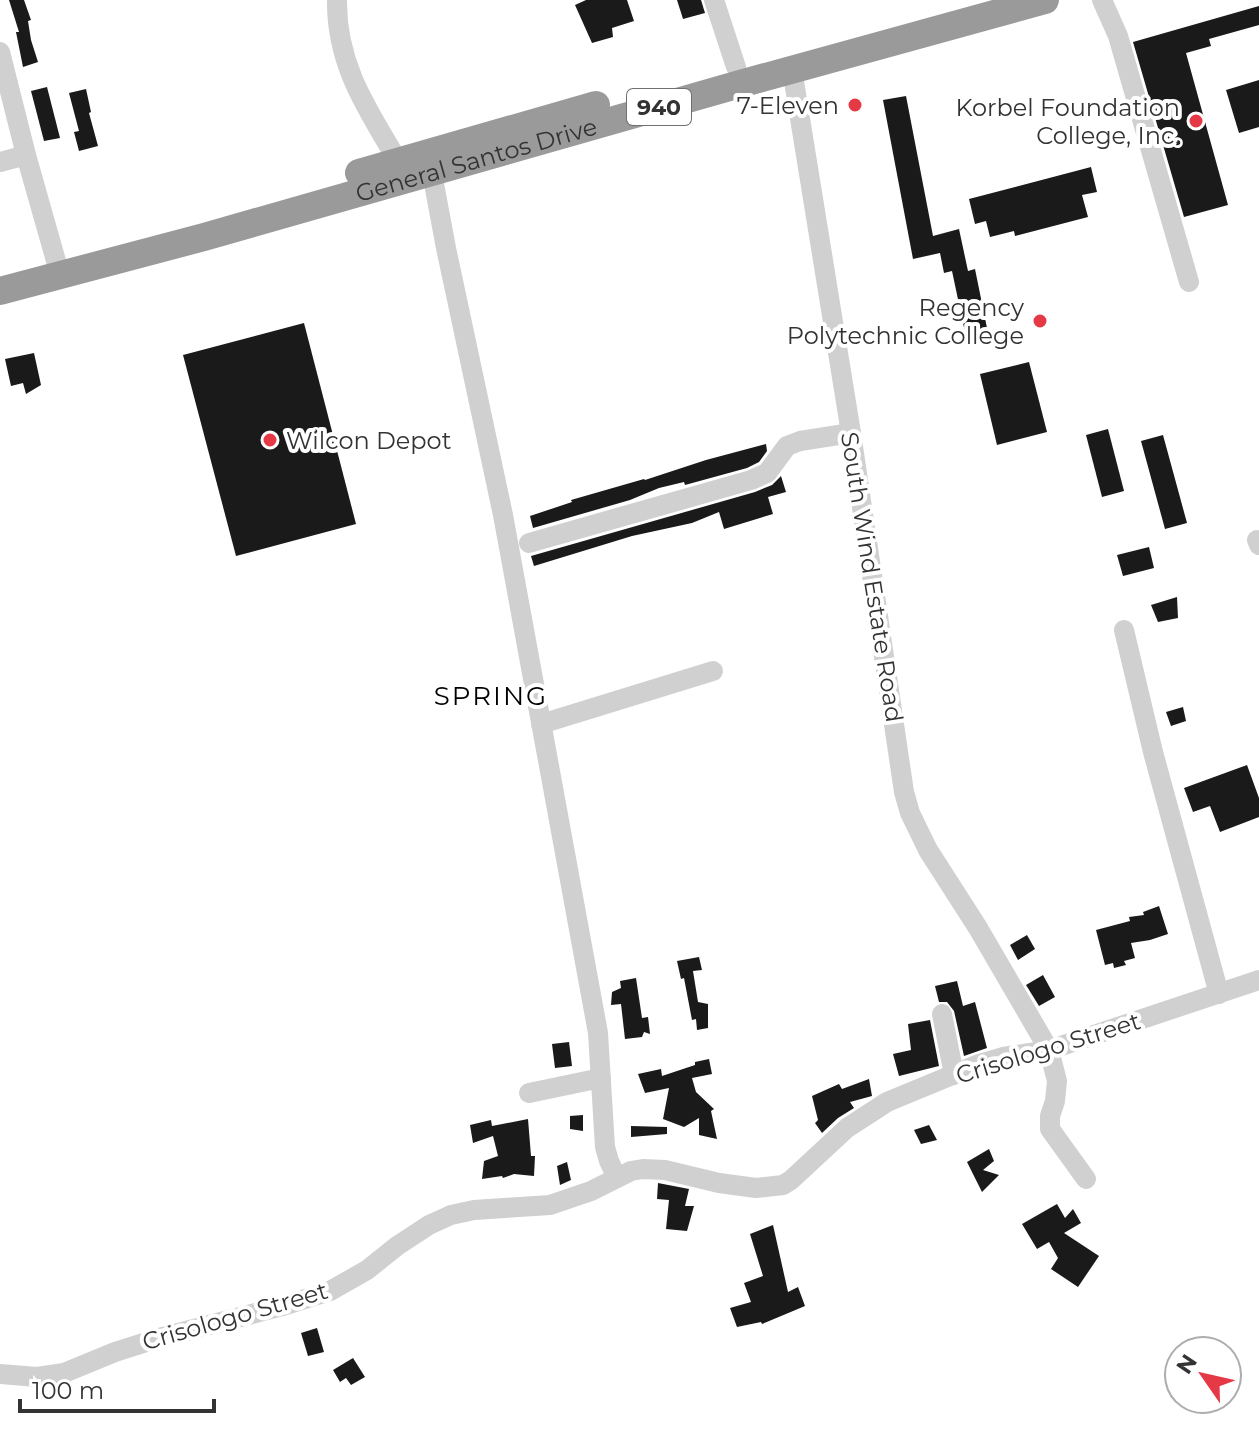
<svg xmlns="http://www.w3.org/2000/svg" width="1259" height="1431" font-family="Montserrat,sans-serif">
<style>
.building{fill:#1a1a1a}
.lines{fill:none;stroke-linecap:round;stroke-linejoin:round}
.minor{stroke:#d0d0d0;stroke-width:20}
.highway{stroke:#9a9a9a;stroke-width:28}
.poi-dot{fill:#e63946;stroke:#fff;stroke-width:3}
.labels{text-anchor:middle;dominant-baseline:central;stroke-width:8;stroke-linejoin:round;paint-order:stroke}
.shield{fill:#fff;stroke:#707070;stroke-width:2}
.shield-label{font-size:22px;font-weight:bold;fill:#333}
.poi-label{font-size:24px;fill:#333;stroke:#fff;text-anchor:end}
.street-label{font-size:24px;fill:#333;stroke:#fff}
.neighbourhood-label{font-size:26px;letter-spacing:2px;fill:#000;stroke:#fff}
</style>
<rect width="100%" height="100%" fill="#fff"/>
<g class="building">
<path d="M9 0H24L31 20 28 21 31 40 38 62 23 67 16 32H19Z"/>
<path d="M586 0H627L634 21 612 28 613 37 592 43 575 5Z"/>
<path d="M677 0H701L705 13 683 19Z"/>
<path d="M1259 6V25L1209 39 1211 46 1186 53 1228 205 1184 217 1133 42Z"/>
<path d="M1259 80V127L1239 133 1226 90Z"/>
<path d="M47 87 60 138 44 141 31 91Z"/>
<path d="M86 89 91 112 89 113 98 146 79 151 74 132 79 131 69 93Z"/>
<path d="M906 96 933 236 959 229 968 271 975 269 988 333 966 337 952 271 944 273 940 253 913 259 883 100Z"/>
<path d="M1091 167 1097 192 1082 195 1088 217 1015 236 1014 231 990 237 986 221 975 224 969 199Z"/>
<path d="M304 323 356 524 236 556 183 355Z"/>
<path d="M34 353 41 385 26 394 23 383 11 386 5 359Z"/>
<path d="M1029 362 1047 432 997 445 980 374Z"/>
<path d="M1108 429 1124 491 1102 497 1086 435Z"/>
<path d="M1163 435 1187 523 1165 529 1141 441Z"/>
<path d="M766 444 767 451 759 462 747 468 685 485 684 482 659 488 630 500 533 528 530 516 572 502 571 500 644 479 645 480 706 460Z"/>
<path d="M781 476 786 492 768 497 773 514 724 529 719 512 692 523 632 536 534 566 531 556 755 492 772 485Z"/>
<path d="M1149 547 1154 568 1123 576 1117 555Z"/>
<path d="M1177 597 1178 618 1158 622 1151 605Z"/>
<path d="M1183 707 1186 721 1171 726 1166 712Z"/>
<path d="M1247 765 1259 798V817L1220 832 1210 806 1193 812 1184 788Z"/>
<path d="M1159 906 1168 934 1150 940 1131 943 1135 958 1124 961 1126 965 1114 968 1113 963 1105 965 1096 930 1130 921 1129 917 1144 915 1143 912Z"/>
<path d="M1027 935 1035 949 1018 960 1010 945Z"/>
<path d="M699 957 702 970 693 971 698 1002 708 1004V1028L697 1030 696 1019 692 1020 684 978 681 979 677 961Z"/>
<path d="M1043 975 1055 997 1039 1006 1026 985Z"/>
<path d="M636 978 642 1018 648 1017 650 1034 644 1032 642 1037 625 1039 621 1004 611 1005 612 992 621 988 620 981Z"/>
<path d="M957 981 963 1006 975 1002 987 1048 964 1056 954 1011 947 1002H939L935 986Z"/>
<path d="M930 1020 939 1066 899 1076 893 1054 911 1050 908 1024Z"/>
<path d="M569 1042 572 1066 555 1068 552 1044Z"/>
<path d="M709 1059 712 1074 692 1078 696 1092 714 1109 711 1111 717 1139 699 1135V1118L684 1127 663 1119 669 1088 645 1093 638 1074 661 1069 662 1076 695 1065V1062Z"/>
<path d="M869 1079 872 1096 850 1102 854 1108 838 1118 822 1133 815 1123 818 1120 812 1096 839 1084 842 1089Z"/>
<path d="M583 1115V1131L570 1129V1116Z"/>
<path d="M528 1119 531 1156H535L534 1176 514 1174 503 1178 502 1176 482 1179 484 1161 498 1156 493 1136 473 1143 470 1125 491 1120 492 1126Z"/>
<path d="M929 1125 937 1140 921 1144 914 1130Z"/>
<path d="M631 1126 667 1127V1134L631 1137Z"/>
<path d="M989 1149 994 1161 983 1170 999 1175 982 1192 967 1162Z"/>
<path d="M567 1162 571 1180 560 1185 557 1166Z"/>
<path d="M658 1183 689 1189 685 1206H694L687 1231 666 1229 669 1200 657 1199Z"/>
<path d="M1057 1204 1065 1218 1073 1209 1081 1223 1064 1233 1099 1256 1078 1287 1051 1269 1058 1258 1049 1242 1037 1249 1022 1224Z"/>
<path d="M773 1225 788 1292 798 1287 805 1306 762 1324 761 1322 737 1327 730 1308 751 1302 744 1283 763 1276 750 1234Z"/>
<path d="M317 1328 324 1352 308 1356 301 1333Z"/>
<path d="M353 1358 365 1377 351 1385 346 1378 340 1382 333 1370Z"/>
</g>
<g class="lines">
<g class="minor">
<path d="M337 0C336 64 367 109 398 161"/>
<path d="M714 0 736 67"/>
<path d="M1102 0 1118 36 1189 282"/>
<path d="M0 52 26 155 60 275"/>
<path d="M792 69 851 433 904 792 910 813 928 850 978 928 1049 1050 1057 1081 1055 1101 1050 1116V1129L1086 1179"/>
<path d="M0 162 26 155"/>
<path d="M432 173 446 248 503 515 598 1033 605 1147 609 1161 616 1176"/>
<path d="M1257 540 1259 545"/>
<path d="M529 543 751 480 767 473 787 446 800 441 851 433"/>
<path d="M1124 630 1153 752 1219 994"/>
<path d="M541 724 713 671"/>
<path d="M942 1014 954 1075"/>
<path d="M529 1093 601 1078"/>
<path d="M0 1374 37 1377 64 1373 115 1352 159 1338 286 1305 330 1291 367 1270 397 1246 429 1225 451 1215 474 1210 550 1205 591 1191 631 1171 643 1169 665 1170 719 1183 756 1188 783 1185 791 1180 847 1128 887 1102 979 1064 1003 1057 1049 1050 1259 980"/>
</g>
<g class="highway">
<path d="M359 173 596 105"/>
<path id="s1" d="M0 291 204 237 740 84 1045 0"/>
</g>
</g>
<g class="poi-dot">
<circle cx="855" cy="105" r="8"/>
<circle cx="1196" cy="121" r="8"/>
<circle cx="1040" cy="321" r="8"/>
<circle cx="270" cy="440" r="8"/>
</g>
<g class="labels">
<rect class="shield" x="627" y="89" width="64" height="36" rx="6"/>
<g class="shield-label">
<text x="659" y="107">940</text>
</g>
<g class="poi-label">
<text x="839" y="105">7-Eleven</text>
<text x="1180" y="107">Korbel Foundation<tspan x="1180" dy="28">College, Inc.</tspan></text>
<text x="1024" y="307">Regency<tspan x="1024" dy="28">Polytechnic College</tspan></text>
<text x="286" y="440" text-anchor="start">Wilcon Depot</text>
</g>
<g class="street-label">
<text stroke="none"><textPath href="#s1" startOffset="494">General Santos Drive</textPath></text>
<text transform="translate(872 577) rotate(81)">South Wind Estate Road</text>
<text transform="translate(1048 1048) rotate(-17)">Crisologo Street</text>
<text transform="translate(235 1316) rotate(-16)">Crisologo Street</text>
</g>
<g class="neighbourhood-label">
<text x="491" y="696">SPRING</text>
</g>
</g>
<g transform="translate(1203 1375) rotate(304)"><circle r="38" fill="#ffffff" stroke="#adadad" stroke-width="2"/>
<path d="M0-6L14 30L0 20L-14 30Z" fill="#e63946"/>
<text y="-12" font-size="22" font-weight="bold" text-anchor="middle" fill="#333333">N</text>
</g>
<path d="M20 1399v12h194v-12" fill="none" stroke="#333333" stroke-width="4"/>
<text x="32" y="1399" font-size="24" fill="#333333" stroke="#ffffff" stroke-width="6" paint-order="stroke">100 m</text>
</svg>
